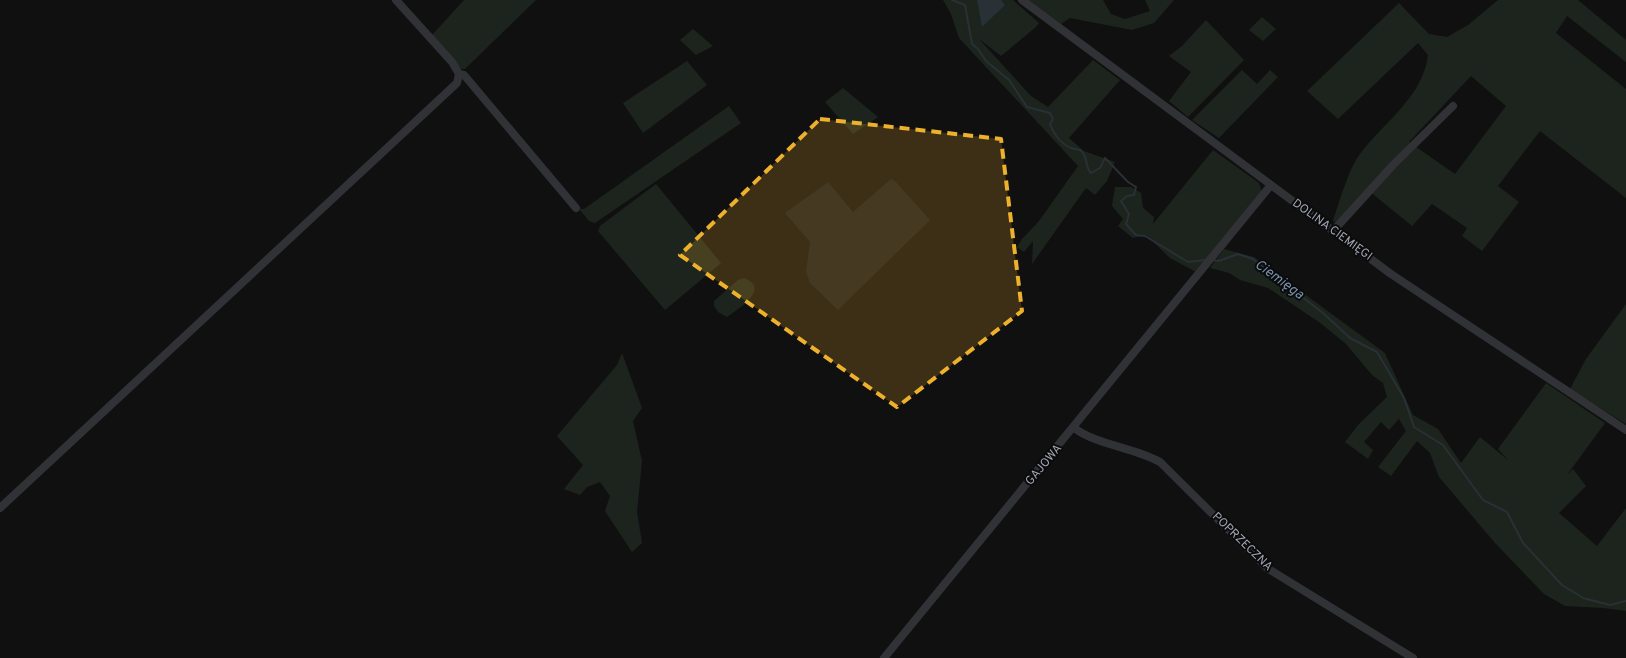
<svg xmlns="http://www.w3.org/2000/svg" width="1626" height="658" font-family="Overpass,sans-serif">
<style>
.built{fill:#1c1c1e}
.green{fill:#1c241d;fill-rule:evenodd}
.water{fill:#293036}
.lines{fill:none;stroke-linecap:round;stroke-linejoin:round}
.stream{stroke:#293036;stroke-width:2}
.minor{stroke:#313236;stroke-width:8}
.marked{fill:#eeb12c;fill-opacity:0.2;stroke:#eeb12c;stroke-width:4;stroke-dasharray:10 6;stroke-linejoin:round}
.labels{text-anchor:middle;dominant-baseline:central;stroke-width:4;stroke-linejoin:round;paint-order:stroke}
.street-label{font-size:12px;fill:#a1a6b2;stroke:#0b0b0c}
.water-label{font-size:14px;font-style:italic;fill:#7893ad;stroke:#0b0b0c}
</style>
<rect width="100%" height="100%" fill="#101011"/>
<path class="built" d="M891 179 895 181 930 220 838 310 810 283 806 272 810 242 785 213 828 182 853 212Z"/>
<g class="green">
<path d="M464 0H536L465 69H461L432 35Z"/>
<path d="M943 0H1013L1039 23 1036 27 1001 56 979 39 1031 96 1048 107 1093 60 1120 80 1069 138 1084 151 1115 162 1107 181 1095 195 1086 188 1032 264 1033 241 1024 252 1017 247 1022 239 1039 221 1078 166 959 38 951 14Z"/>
<path d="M1027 0H1103L1111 14 1125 19 1150 11 1145 0H1174L1154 23 1132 30 1070 18 1061 24Z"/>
<path d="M1498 0H1578L1626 40V62L1567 16 1556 33 1626 89V198L1540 131 1498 186 1519 202 1482 251 1462 236 1467 228 1432 204 1412 226 1369 191 1341 228 1333 221C1339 203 1349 168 1360 154 1384 122 1423 97 1428 55L1418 43 1338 119 1307 91 1399 3 1429 34 1447 37 1468 25ZM1471 76 1506 106 1455 174 1409 142Z"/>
<path d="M1262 17 1276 29 1263 41 1249 30Z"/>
<path d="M1206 20 1244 60 1188 117 1169 101 1191 72 1169 56 1182 46Z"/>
<path d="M693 29 713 46 696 55 680 40Z"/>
<path d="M687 61 707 85 643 133 623 103Z"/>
<path d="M1242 70 1257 84 1270 70 1278 77 1219 138 1192 120Z"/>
<path d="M843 88 878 117 853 134 825 102Z"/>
<path d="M729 106 741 123 595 223 589 221 579 209H584Z"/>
<path d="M1213 150 1259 183 1262 192 1196 272 1170 258 1146 235 1133 238 1118 226 1123 219 1112 206 1115 187H1131L1141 193 1143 208 1154 217 1153 224Z"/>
<path d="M656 184 721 263 665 310 598 231 600 226Z"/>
<path d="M1224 249 1254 257 1385 353 1413 415 1438 429 1461 463 1480 437 1508 460 1498 449 1546 383 1605 423 1567 475 1573 469 1586 486 1559 513 1597 546 1626 508V611L1603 608 1565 606 1544 594 1495 543 1439 477 1430 453 1417 441 1391 476 1378 467 1406 431 1399 419 1389 430 1381 422 1364 442 1373 450 1368 459 1345 442 1358 425 1387 397 1383 383 1372 375 1346 344 1319 322 1268 288 1240 280 1229 273 1210 268Z"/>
<path d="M744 278C772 289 737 310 727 317L718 312 714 306V301L738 280Z"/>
<path d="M1626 304V424L1570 389 1586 359Z"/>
<path d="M622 353 642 408 633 421 642 461 637 512 642 543 632 552 605 511 610 496 600 482 587 487 580 495 564 489 583 465 557 436 617 365Z"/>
</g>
<path class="water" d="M977 0H1001L1005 5 982 27Z"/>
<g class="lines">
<g class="stream">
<path d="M952 0 965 5 972 44 978 49 986 61 1009 80 1027 107 1050 113 1053 119 1050 124C1054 134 1061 144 1071 148 1075 150 1079 148 1082 152 1088 158 1085 167 1091 173L1100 168 1105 158 1128 182 1136 187 1134 195 1127 196 1121 201 1129 214 1126 224 1136 235 1145 236 1188 262 1205 260"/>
<path d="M1213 260 1219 261 1238 254 1253 259 1323 313 1350 338 1377 352 1404 398 1414 427 1443 445 1483 500 1507 512 1523 543 1562 585 1583 598 1610 605 1626 601"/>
</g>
<g class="minor">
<path d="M1022 0 1391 274 1626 430"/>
<path d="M459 74 464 75 576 208"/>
<path d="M1333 231 1394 164 1453 106"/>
<path d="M1074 428C1099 446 1134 447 1160 462L1267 568 1413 658"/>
<path d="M0 508 457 83 459 74 452 62 396 0"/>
<path d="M884 658 1271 185"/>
</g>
</g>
<path class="marked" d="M820 119 1001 139 1022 311 897 407 680 255Z"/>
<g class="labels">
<g class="street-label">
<text transform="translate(1332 230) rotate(36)">DOLINA CIEMIĘGI</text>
<text transform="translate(1044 465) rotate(-50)">GAJOWA</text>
<text transform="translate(1242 542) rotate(44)">POPRZECZNA</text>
</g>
<g class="water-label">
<text transform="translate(1279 280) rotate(36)">Ciemięga</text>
</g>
</g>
</svg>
